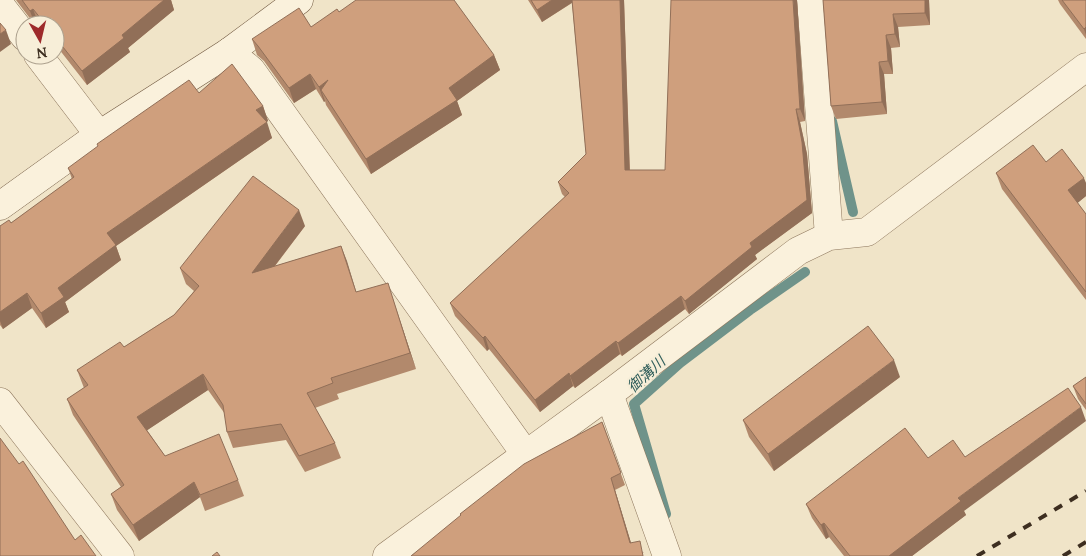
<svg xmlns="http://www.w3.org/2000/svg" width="1086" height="556" font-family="Lora,'Noto Sans JP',serif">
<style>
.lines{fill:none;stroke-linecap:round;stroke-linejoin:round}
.stream{stroke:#6f938a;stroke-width:10}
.street-casing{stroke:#8d765c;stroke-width:29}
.secondary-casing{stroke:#6f573f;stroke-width:29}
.street{stroke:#faf1dc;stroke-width:28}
.secondary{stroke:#faf1dc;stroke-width:28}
.rail{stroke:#3d2e20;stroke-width:4;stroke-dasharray:9 9;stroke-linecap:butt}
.wall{fill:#b2896c}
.shaded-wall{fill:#916f58}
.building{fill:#cf9f7d;stroke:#916f58}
.labels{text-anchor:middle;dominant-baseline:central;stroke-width:4.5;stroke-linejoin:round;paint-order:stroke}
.water-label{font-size:15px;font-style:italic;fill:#2f5d5a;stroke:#f7eed8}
</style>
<rect width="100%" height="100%" fill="#f0e4c8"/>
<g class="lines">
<g class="stream">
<path d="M832 121 853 212"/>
<path d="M666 514 634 404 680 363 750 310 805 272"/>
</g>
<defs>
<g id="street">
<path d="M811 0 829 236"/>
<path d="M0 5 25 37"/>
<path d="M229 52 251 70 526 455"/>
<path d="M38 55 99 135"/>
<path d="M609 394 667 556"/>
<path d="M0 402 120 556"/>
<path d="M387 556 609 394 798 251 829 236 867 232 1086 67"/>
</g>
<path id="secondary" d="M0 206 99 135 229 52 299 0"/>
</defs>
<use href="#street" class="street-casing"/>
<use href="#secondary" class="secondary-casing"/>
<use href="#street" class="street"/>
<use href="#secondary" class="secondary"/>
<g class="rail">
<path d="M977 556 1086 491"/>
<path d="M1063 556 1086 542"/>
</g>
</g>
<g class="wall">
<path d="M16 0H171L174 10 128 48 130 52 87 85 55 44V25H40L38 23 35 25Z"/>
<path d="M528 0H624L630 170H665L797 0 805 121 800 122 807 154 812 213 755 255 757 259 689 314 685 309 622 356 620 354 575 388 573 386 540 412 489 349 487 351 455 316 450 303 565 197 562 194 558 182 586 154 572 3 542 22Z"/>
<path d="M823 0H929L930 25 898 27 900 47 891 48 893 74H884L887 114 836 119 831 106Z"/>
<path d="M1058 0H1086V39L1060 4Z"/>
<path d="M339 12 494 55 500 70 457 101 462 115 371 174 326 105 325 101 324 102 316 89 294 103 264 61 257 55 252 39 311 27Z"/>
<path d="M199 93 263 106 268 121 266 122 272 138 116 246 121 260 65 302 69 312 46 328 32 308 3 329 0 325V226L11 223 72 179 68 168Z"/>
<path d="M1046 162 1086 183V196L1077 203 1086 214V300L1002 189 996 173Z"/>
<path d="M305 226 275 266 341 246 356 292 393 299 416 369 337 394 339 399 315 408 335 443 341 458 305 472 286 440 233 448 227 432 225 414 208 390 147 430 165 456 238 480 244 496 205 511 200 497 139 541 117 510 111 494 121 487 73 415 67 399 84 388 77 370 124 347 174 315 194 291 186 284 180 268Z"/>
<path d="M900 377 774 471 749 437 743 420Z"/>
<path d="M1086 377V410L1078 399 1073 386Z"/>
<path d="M602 422 625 485 615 490 631 543 644 553 460 516V514Z"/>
<path d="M806 504 964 511 966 515 912 556H844L829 537 826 539 812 518Z"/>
</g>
<g class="shaded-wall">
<path d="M164 0H171L174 10 128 48 130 52 87 85 82 71 122 35Z"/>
<path d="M552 0H576L542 22 537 10Z"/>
<path d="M620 0H624L630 183 625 170Z"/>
<path d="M793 0H797L805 121 800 109Z"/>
<path d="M925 0H929L930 25 925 13Z"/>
<path d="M33 9 38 23 35 25 30 11Z"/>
<path d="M893 14 898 27 900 47 895 34Z"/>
<path d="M1086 27V35L1084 29Z"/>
<path d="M6 30 11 44 0 52V34Z"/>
<path d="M886 35 891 48 893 74 888 61Z"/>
<path d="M494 55 500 70 457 101 462 115 371 174 366 159 449 88Z"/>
<path d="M879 62 884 74 887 114 882 102Z"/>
<path d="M310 74 316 89 294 103 289 88Z"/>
<path d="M328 80 321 90 325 101 324 102 319 87Z"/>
<path d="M263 106 268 121 262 125 256 110Z"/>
<path d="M796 109 800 122 807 154 812 213 755 255 757 259 689 314 685 301 750 243Z"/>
<path d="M267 122 272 138 116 246 121 260 65 302 69 312 46 328 41 313 58 288 107 233Z"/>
<path d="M1084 178 1086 183V196L1074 206 1068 190Z"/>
<path d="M299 210 305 226 257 289 252 273Z"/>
<path d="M341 246 347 261 361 308 356 292Z"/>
<path d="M388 283 393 299 416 369 410 353Z"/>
<path d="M27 293 32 308 3 329 0 321V312Z"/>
<path d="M681 296 685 309 622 356 618 343Z"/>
<path d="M485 336 489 349 487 351 483 338Z"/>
<path d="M616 341 620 354 575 388 570 376Z"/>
<path d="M894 360 900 377 774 471 768 454Z"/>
<path d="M569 373 573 386 540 412 535 400Z"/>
<path d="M203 374 208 390 143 433 137 417Z"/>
<path d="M1081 407 1086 421 964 511 966 515 912 556H889L958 498Z"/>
<path d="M611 478 615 490 635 556 630 543Z"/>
<path d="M194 482 200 497 139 541 133 525Z"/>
<path d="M824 523 829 537 826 539 821 525Z"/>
</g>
<g class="building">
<path d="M22 0H164L122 35 124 38 82 71 55 37V25H46L33 9 30 11Z"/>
<path d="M356 0H454L494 55 449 88 457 100 366 159 321 90 328 80 319 87 310 74 289 88 258 46 252 39 299 8 311 27 337 9 339 12Z"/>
<path d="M531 0H552L537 10Z"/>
<path d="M572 0H620L625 170H665L671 0H793L800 109H796L802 142 807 200 750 243 752 247 685 301 681 296 618 343 616 341 570 376 569 373 535 400 485 336 483 338 450 303 569 193 558 182 586 154Z"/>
<path d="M823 0H925V13L893 14 895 34 886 35 888 61 879 62 882 102 831 106Z"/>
<path d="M1062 0H1086V27L1084 29Z"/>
<path d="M0 23 6 30 0 34Z"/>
<path d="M232 64 263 106 256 110 267 122 107 233 116 245 58 288 64 297 41 313 27 293 0 312V226L9 220 11 223 74 177 68 168 98 146 97 144 189 80 199 93Z"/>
<path d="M1033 145 1046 162 1062 149 1084 178 1068 190 1086 214V292L996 173Z"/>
<path d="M253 176 299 210 252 273 341 246 356 292 388 283 410 353 331 378 333 383 307 393 335 443 299 456 281 424 227 432 223 405 203 374 137 417 165 456 219 434 238 480 200 495 194 482 133 525 111 494 124 485 67 399 88 385 77 370 120 342 124 347 174 315 199 286 180 268Z"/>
<path d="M868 326 894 360 768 454 743 420Z"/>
<path d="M1086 377V404L1073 386Z"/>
<path d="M1068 388 1081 407 958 498 961 501 889 556H850L824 523 821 525 806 504 905 428 928 458 953 440 965 457Z"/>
<path d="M602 422 621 473 611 478 630 543 640 541 643 556H411L461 515 460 514 524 464Z"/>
<path d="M0 438 19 464 23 461 75 540 81 535 96 556H0Z"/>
<path d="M217 552 220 556H212Z"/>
</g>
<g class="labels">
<g class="water-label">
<text transform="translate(646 374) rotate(-43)">御溝川</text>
</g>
</g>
<g transform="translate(40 40) rotate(172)"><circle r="24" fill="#f7eed8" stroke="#ada18e"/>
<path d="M0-4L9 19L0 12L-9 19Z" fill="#9e2a2b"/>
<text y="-8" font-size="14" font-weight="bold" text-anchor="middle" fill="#3d2e20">N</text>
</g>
</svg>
